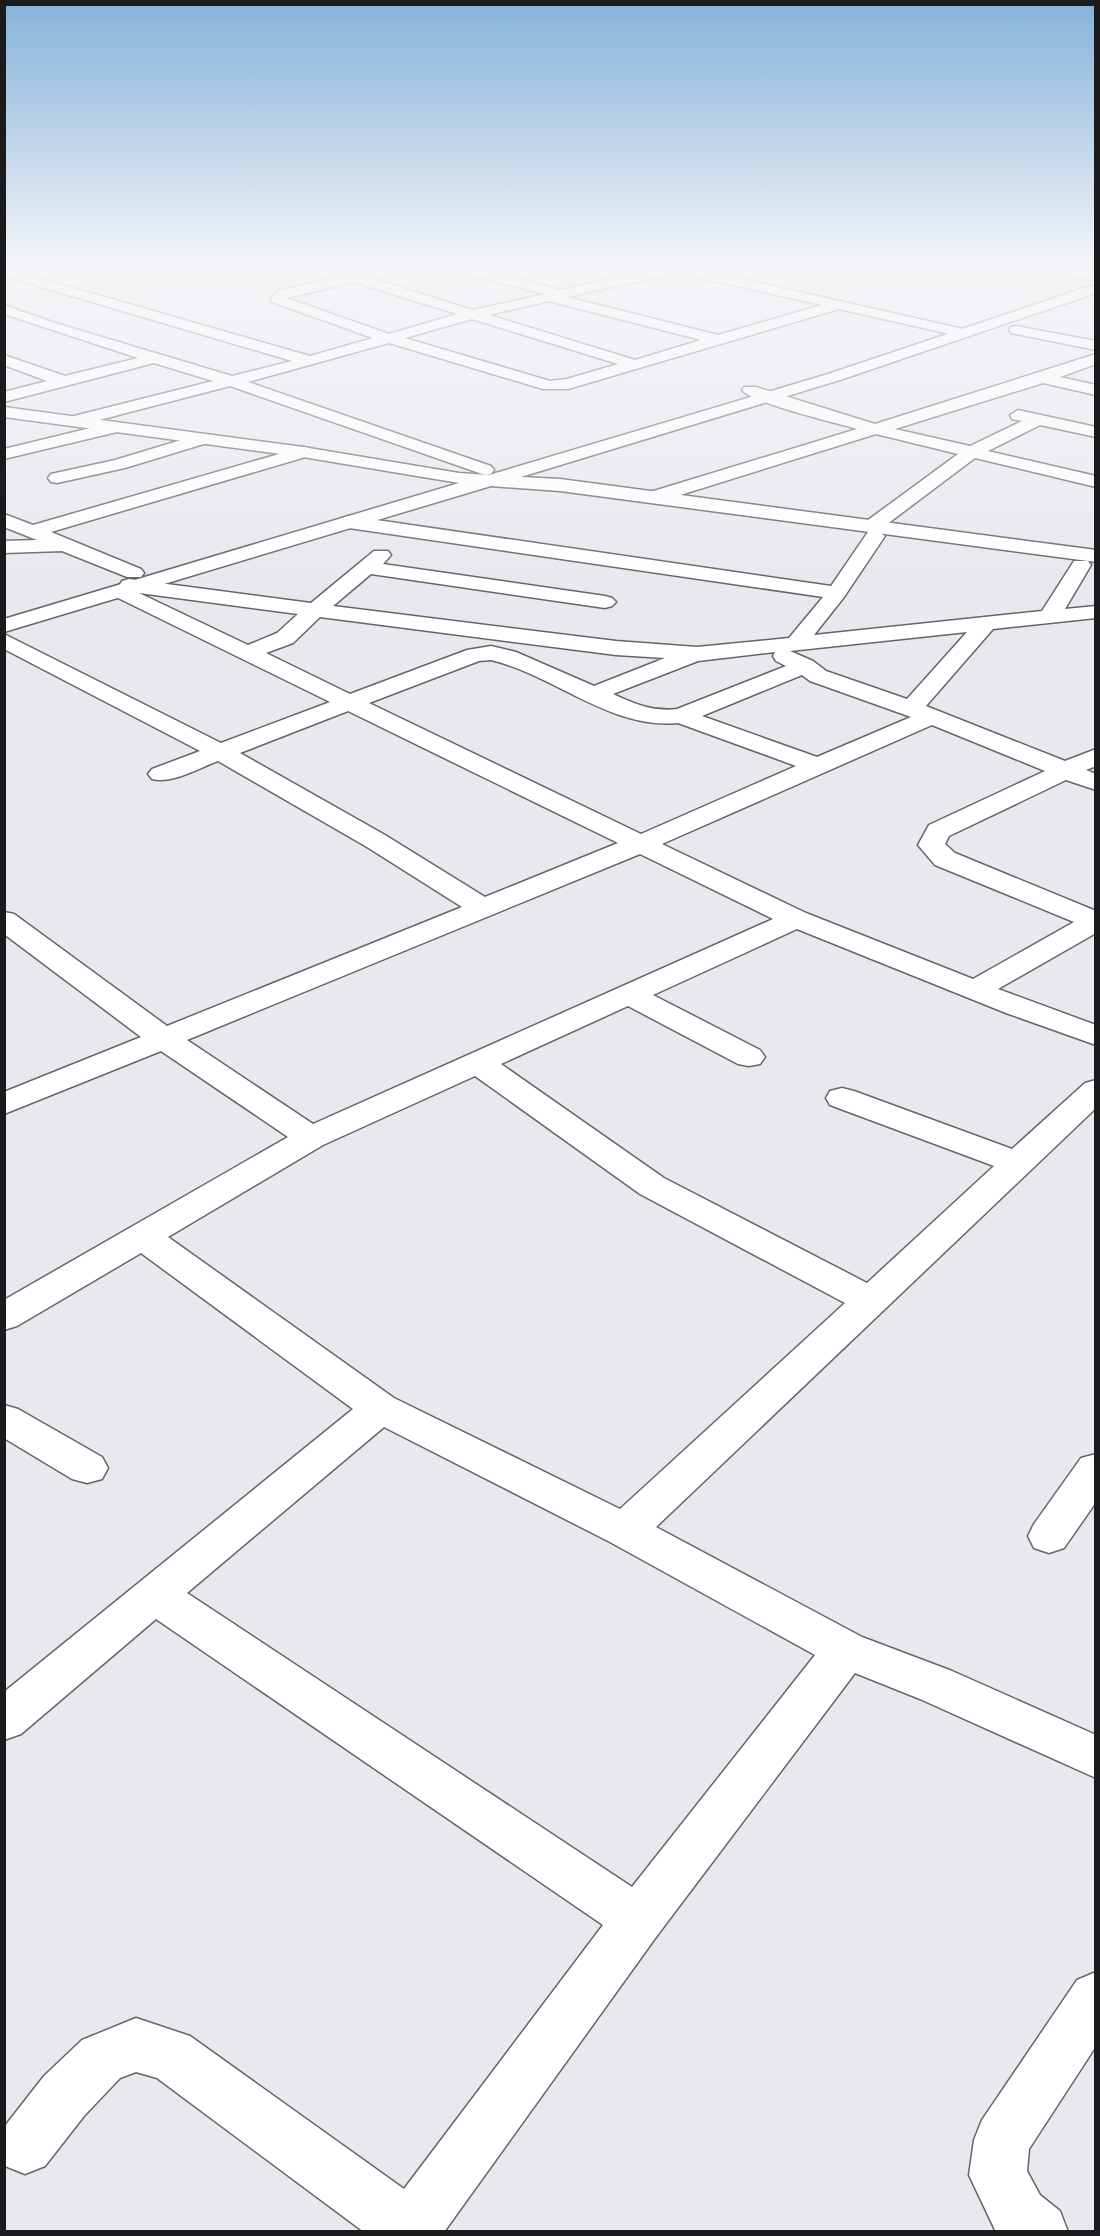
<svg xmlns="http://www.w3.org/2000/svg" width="1100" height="2236" font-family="'Varela Round',sans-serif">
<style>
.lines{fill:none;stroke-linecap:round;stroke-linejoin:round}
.street-casing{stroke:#66656a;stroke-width:3}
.secondary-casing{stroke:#66656a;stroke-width:3}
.street{fill:#fff;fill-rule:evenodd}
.secondary{fill:#fff;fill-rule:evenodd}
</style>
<rect width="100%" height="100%" fill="#e9e8ef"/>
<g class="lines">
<defs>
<g id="street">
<path d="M4 268 310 356 373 338 272 302 270 299 278 291 377 268H400L399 271 370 278 473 310 545 294 454 271 453 268H476L561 290 660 268H693L963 329 970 333 963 337 839 309 568 389H543L389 343 248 382 491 466 494 470 491 474 485 475 230 386 80 425 74 424 72 420 74 416 213 381 154 363 4 402V392L47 381 4 365V355L65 376 138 358 4 314V305L52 322 232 376 292 361 4 276ZM677 273 822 305 718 335 567 297ZM354 282 457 314 389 334 287 298ZM549 301 701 340 635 360 489 315ZM472 319 618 364 567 379 550 381 405 338Z"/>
<path d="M1041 268H1071L1096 273V281L1047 272Z"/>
<path d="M1016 326 1096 341V350L1011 333 1009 330 1011 327Z"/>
<path d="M1096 354V364L1060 377 1096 385V395L1043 383 895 429 970 446 1022 421 1012 419 1010 415 1018 410 1096 427V437L1040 425 988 451 1096 476V487L975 458 878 531 885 536 844 597 814 635 1042 611 1074 561H1088L1091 565 1065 609 1096 606V618L993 629 926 706 1065 761 1096 749V766L1086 770 1096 774V790L1066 780 949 836 945 844 955 853 1096 911V933L998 989 1096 1025V1045L1006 1013 797 929 653 995 760 1050 765 1057 760 1064 749 1066 738 1064 628 1006 501 1064 664 1178 867 1283 994 1166 830 1105 826 1098 830 1091 842 1088 854 1091 1012 1149 1085 1083 1096 1080V1108L656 1527 862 1637 952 1671 1096 1735V1778L920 1699 855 1673 656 1937 444 2232H364L157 2078 136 2072 120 2078 84 2116 45 2166 25 2174 5 2166V2126L44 2076 82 2040 136 2018 190 2036 404 2189 603 1925 156 1619 21 1734 4 1740V1692L353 1409 141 1253 17 1326 4 1330V1300L288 1137 161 1051 4 1114V1092L141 1037 4 934V912L14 914 167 1026 462 907 367 847 218 761C199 768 173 784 152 779L148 774 152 769 200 751 4 649V634L221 743 330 702 114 596 111 592 114 588 119 586 122 581 129 579 311 603 374 551H388L391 555 383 564 605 596 612 598 616 602 612 606 605 608 371 574 333 606 616 641 697 647 789 638 823 597 349 528 342 526 339 522 342 518 349 516 831 586 868 532 861 527 864 523 958 454 876 434 661 501H647L645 497 647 493 857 429C837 423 752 403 742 390L744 387H756L875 424ZM139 593 298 614 277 633 248 645ZM320 617 616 655 665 658 594 686 516 652 491 646 467 650 350 694 266 653 293 643ZM967 632 907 699 826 671 813 661 790 651ZM775 652 773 656 776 661 786 666 677 709C653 712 635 704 613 694L698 661ZM491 660C554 675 612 730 678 723L796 766 641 834 369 703 479 661ZM802 675 810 681 911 717 817 757 702 716ZM348 711 618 843 485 897 385 835 240 753ZM932 725 1045 771 929 825 918 845 935 865 1074 922 973 979 806 913 662 844ZM640 854 773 919 313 1124 187 1040ZM475 1076 640 1194 845 1303 620 1509 394 1398 168 1237 323 1145ZM384 1427 610 1542 815 1655 632 1887 187 1593Z"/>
<path d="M111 423 117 424 120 428 117 432 4 459V449Z"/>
<path d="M201 434 207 435 210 439 207 443 125 468 57 483 51 482 48 478 51 474 115 460Z"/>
<path d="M303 447 309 448 312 452 309 456 51 532 141 569 144 573 141 577H127L62 551 4 553V541L37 540 4 527V514L33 525Z"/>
<path d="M4 1405 18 1409 102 1457 108 1468 102 1479 87 1483 72 1479 4 1438Z"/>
<path d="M1096 1454V1502L1064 1548 1049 1553 1034 1548 1028 1536 1034 1524 1081 1458Z"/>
<path d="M1096 1972V2046L1029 2149 1027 2171 1040 2195 1060 2211 1068 2232H996L969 2175 974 2140 982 2120 1077 1980Z"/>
</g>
<path id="secondary" d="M1096 284V293L840 380 521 477 560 479 1096 550V562L560 491 491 486 4 632V619L459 483 303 457 4 417V407L303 447 459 473 489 475 828 374Z"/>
</defs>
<use href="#street" class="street-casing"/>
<use href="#secondary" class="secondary-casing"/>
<use href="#street" class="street"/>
<use href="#secondary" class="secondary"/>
</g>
<linearGradient id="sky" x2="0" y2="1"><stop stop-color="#84b2d9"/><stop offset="0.46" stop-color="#f5f5f8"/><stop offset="1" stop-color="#f5f5f8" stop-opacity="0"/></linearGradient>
<rect width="1100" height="581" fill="url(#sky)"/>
<rect width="1100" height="2236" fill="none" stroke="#1b1b1d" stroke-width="12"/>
</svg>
